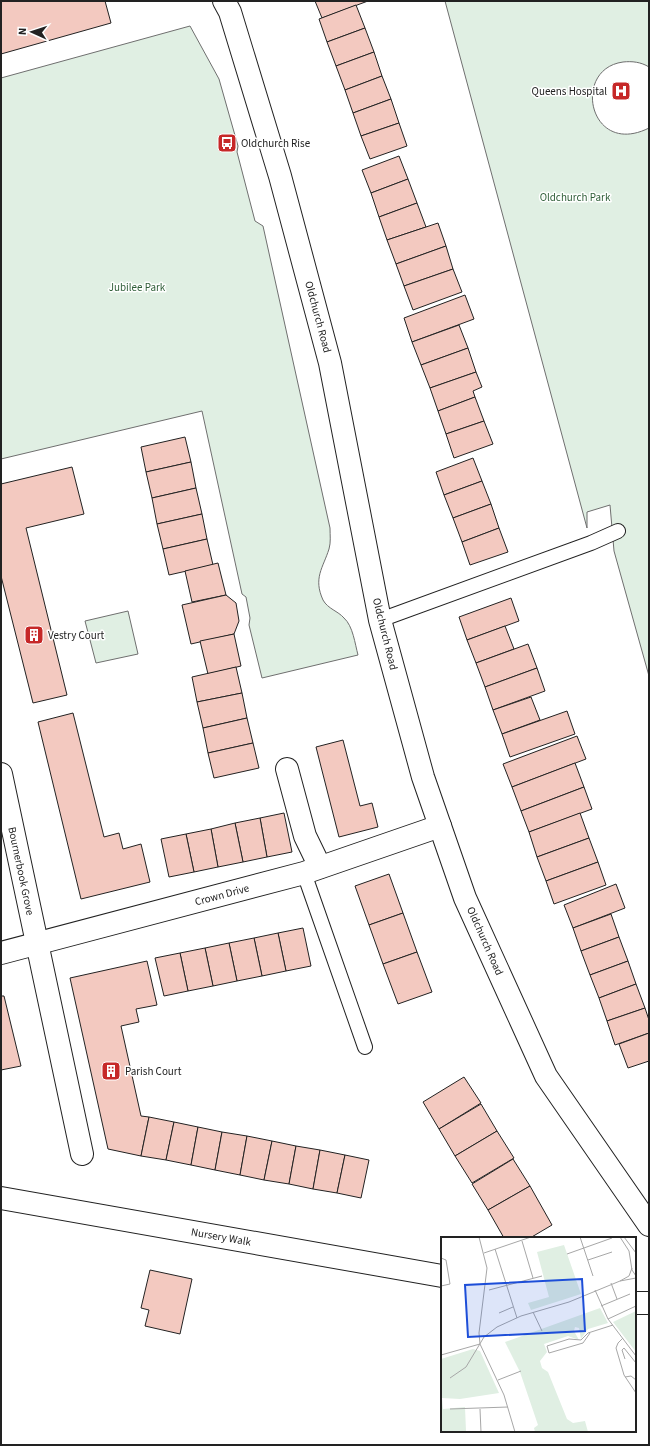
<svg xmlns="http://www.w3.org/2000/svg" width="650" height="1446" font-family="'Source Sans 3',sans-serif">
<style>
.green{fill:#e0efe3;stroke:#6f6f6f}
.building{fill:#f3c9c0;stroke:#222}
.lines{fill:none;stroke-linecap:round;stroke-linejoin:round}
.lane-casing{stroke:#222;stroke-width:16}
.street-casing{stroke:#222;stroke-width:24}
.secondary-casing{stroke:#222;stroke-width:24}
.lane{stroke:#fff;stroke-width:14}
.street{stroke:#fff;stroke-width:22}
.secondary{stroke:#fff;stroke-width:22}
.labels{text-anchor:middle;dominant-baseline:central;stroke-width:3;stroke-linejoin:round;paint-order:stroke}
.poi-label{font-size:11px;fill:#222;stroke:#fff;text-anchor:start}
.park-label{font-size:11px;fill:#2f5e38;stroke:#fff}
.street-label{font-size:11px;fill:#222;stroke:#fff}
.inset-road{fill:none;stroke:#a7a7a7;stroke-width:1}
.view{fill:#1d4ed8;fill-opacity:0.15;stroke:#1d4ed8;stroke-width:2}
.inset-edge{fill:none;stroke:#222;stroke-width:2}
</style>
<rect width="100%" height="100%" fill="#fff"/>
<g class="green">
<path d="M445 1H649V67C641 62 632 61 623 62 571 69 589 158 649 128V676L614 551 610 505 587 512V528Z"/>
<path d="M190 26 219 79 238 146 237 152 255 221 263 226 330 528C330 536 331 542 329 549 323 568 313 578 323 600 328 609 338 611 344 618 353 626 355 644 358 655L262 678 249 625 250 618 246 597 242 594 202 411 1 459V78Z"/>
<path d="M128 611 138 654 96 663 85 621Z"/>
</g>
<g class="building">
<path d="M1 1H105L111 23 1 54Z"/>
<path d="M315 1H368L322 18Z"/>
<path d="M356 5 365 28 327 42 319 19Z"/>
<path d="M365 28 374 52 336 66 327 42Z"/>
<path d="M374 52 382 76 345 90 336 66Z"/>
<path d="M382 76 391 99 353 113 345 90Z"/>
<path d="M391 99 399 123 361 136 353 113Z"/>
<path d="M399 123 407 146 370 159 361 136Z"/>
<path d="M399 156 408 179 371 193 362 170Z"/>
<path d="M408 179 417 203 379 217 371 193Z"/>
<path d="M417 203 426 227 387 240 379 217Z"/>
<path d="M438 223 446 246 396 264 387 240Z"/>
<path d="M446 246 453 269 404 286 396 264Z"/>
<path d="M453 269 462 292 413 310 404 286Z"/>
<path d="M465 295 474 319 412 342 404 318Z"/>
<path d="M459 325 468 348 421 365 412 342Z"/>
<path d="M468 348 476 372 430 388 421 365Z"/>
<path d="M476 372 482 387 473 391 475 397 438 411 430 388Z"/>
<path d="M475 397 484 421 446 434 438 411Z"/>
<path d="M484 421 493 444 454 458 446 434Z"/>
<path d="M185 437 191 462 146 472 141 447Z"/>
<path d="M473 458 482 481 444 495 436 472Z"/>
<path d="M191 462 196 488 152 498 146 472Z"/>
<path d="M72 467 84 514 26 528 67 695 33 703 1 576V484Z"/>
<path d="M482 481 491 504 453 518 444 495Z"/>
<path d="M196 488 202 514 157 524 152 498Z"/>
<path d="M491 504 499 528 462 542 453 518Z"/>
<path d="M202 514 207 539 163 549 157 524Z"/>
<path d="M499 528 508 552 470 565 462 542Z"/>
<path d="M207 539 213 565 169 575 163 549Z"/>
<path d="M218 563 226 595 192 602 185 571Z"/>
<path d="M226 595 236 603 239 621 234 634 191 644 182 605Z"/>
<path d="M511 598 519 621 467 640 459 617Z"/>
<path d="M505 626 514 649 476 663 467 640Z"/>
<path d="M234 634 241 666 208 674 200 641Z"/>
<path d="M528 644 537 668 485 687 476 663Z"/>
<path d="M236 667 242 693 197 702 192 677Z"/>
<path d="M537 668 545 691 493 710 485 687Z"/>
<path d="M242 693 247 718 203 728 197 702Z"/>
<path d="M531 697 540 720 502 734 493 710Z"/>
<path d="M567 711 575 734 510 757 502 734Z"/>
<path d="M73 713 104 837 119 833 123 849 141 844 150 882 81 899 38 722Z"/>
<path d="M247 718 253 743 208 753 203 728Z"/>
<path d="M577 736 586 759 512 787 503 764Z"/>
<path d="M343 740 360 806 372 803 378 827 339 837 316 747Z"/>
<path d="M253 743 259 768 214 778 208 753Z"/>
<path d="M575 763 584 787 521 811 512 787Z"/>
<path d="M584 787 592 809 529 832 521 811Z"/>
<path d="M284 813 292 852 267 857 260 818Z"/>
<path d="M580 813 589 838 537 857 529 832Z"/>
<path d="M260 818 267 857 243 862 235 823Z"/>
<path d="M235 823 243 862 218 867 211 829Z"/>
<path d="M211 829 218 867 194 872 186 834Z"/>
<path d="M186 834 194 872 169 877 161 839Z"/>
<path d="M589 838 598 862 546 881 537 857Z"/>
<path d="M598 862 606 885 554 904 546 881Z"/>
<path d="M389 874 403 913 369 925 355 886Z"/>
<path d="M616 884 625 908 573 928 564 905Z"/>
<path d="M403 913 417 952 383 964 369 925Z"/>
<path d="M611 914 619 937 581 951 573 928Z"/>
<path d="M303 928 311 966 286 971 278 933Z"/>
<path d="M278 933 286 971 262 976 254 938Z"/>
<path d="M619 937 628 961 590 975 581 951Z"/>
<path d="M254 938 262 976 237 981 229 943Z"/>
<path d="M229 943 237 981 213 986 205 948Z"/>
<path d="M205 948 213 986 188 991 180 953Z"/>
<path d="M417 952 432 992 398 1004 383 964Z"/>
<path d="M180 953 188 991 164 996 155 958Z"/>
<path d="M147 961 157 1005 136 1009 139 1022 121 1026 141 1116 149 1117 141 1156 108 1149 70 978Z"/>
<path d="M628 961 636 984 599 998 590 975Z"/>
<path d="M636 984 645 1008 607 1021 599 998Z"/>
<path d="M1 996H4L21 1066 1 1070Z"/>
<path d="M645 1008 649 1020V1033L615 1045 607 1021Z"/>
<path d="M649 1033V1061L628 1068 619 1044Z"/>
<path d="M464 1077 481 1103 439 1129 423 1102Z"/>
<path d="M481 1104 497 1131 455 1156 439 1129Z"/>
<path d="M149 1117 174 1122 166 1160 141 1156Z"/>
<path d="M174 1122 198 1127 191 1165 166 1160Z"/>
<path d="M198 1127 222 1132 215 1170 191 1165Z"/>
<path d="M497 1131 514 1158 472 1183 455 1156Z"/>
<path d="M222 1132 247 1136 240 1175 215 1170Z"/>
<path d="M247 1136 272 1141 264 1180 240 1175Z"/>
<path d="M272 1141 296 1146 289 1184 264 1180Z"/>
<path d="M296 1146 320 1150 313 1189 289 1184Z"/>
<path d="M320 1150 345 1155 337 1193 313 1189Z"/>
<path d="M345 1155 369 1160 361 1198 337 1193Z"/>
<path d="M513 1159 530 1186 488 1210 472 1184Z"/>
<path d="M530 1186 552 1225 530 1238H504L488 1210Z"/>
<path d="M150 1270 192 1279 180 1334 145 1326 149 1310 141 1308Z"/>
</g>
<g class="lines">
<defs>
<g id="lane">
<path d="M380 620 591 543 618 531"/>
<path d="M304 873 365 1047"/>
</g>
<g id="street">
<path d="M287 769 305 836 320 867"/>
<path d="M1 774 82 1154"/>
<path d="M1 953 304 873 440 826"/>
<path d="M1 1198 442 1276"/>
<path d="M635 1303H649"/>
</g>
<path id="secondary" d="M224 1 230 12 280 176 330 363 380 620 423 777 440 826 465 898 546 1076 649 1225"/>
</defs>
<use href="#lane" class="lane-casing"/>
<use href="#street" class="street-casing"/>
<use href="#secondary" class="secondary-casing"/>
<use href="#lane" class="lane"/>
<use href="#street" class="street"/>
<use href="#secondary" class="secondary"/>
</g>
<defs>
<symbol id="hospital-square" viewBox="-11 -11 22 22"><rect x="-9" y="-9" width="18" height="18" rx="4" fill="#c62828" stroke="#fff"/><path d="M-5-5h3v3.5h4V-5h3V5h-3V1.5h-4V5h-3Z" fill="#fff"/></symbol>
<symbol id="bus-square" viewBox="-11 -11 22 22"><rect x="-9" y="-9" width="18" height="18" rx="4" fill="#c62828" stroke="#fff"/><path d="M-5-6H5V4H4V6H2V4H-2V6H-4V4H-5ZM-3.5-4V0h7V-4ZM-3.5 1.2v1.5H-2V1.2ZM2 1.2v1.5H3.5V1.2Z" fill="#fff"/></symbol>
<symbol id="building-square" viewBox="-11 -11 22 22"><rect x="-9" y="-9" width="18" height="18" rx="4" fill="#c62828" stroke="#fff"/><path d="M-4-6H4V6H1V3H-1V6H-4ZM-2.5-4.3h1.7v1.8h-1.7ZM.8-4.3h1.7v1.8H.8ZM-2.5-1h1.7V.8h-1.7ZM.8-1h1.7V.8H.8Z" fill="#fff"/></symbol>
</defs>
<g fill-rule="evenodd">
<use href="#hospital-square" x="610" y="80" width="22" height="22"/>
<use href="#bus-square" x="216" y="132" width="22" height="22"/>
<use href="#building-square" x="23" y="624" width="22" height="22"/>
<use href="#building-square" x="100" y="1060" width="22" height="22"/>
</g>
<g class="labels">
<g class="poi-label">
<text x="607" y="91" text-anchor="end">Queens Hospital</text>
<text x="241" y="143">Oldchurch Rise</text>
<text x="48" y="635">Vestry Court</text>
<text x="125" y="1071">Parish Court</text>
</g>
<g class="park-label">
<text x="575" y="197">Oldchurch Park</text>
<text x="137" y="287">Jubilee Park</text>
</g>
<g class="street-label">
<text transform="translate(318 317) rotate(75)">Oldchurch Road</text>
<text transform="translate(385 634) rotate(76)">Oldchurch Road</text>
<text transform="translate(21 871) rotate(78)">Bournerbook Grove</text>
<text transform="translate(222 895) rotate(-15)">Crown Drive</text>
<text transform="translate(485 941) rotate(66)">Oldchurch Road</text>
<text transform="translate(221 1237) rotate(10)">Nursery Walk</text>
</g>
</g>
<g transform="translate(441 1237)">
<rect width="195" height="195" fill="#fff"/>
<path d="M123 8 140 57 90 73 87 66 108 60 96 15ZM159 71 167 86 147 92 140 102 138 91 134 90 133 94 138 103 127 99 103 107 106 115 99 124 101 131 107 135 126 182 132 186 144 184 147 195H94L93 191 97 188 79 135 64 105ZM195 74V115L172 85ZM32 112 39 114 58 156 19 162 1 161 2 172 24 170 25 194 0 195V122Z" fill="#e0efe3"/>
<path class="inset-road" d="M38 0 46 31 38 96 39 107 63 158 74 195M139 0 152 39M179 0 188 14 191 33 195 39M183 0 195 16M81 4 92 41M54 12 76 81M43 16 90 0M126 17 171 1M0 21 5 23 9 47 0 49M147 23 171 15M179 44 195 41M170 46 176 62M48 53 101 39M154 53 167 82 195 119M160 69 189 57M92 75 101 94M58 76 72 70M167 82 195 69M149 96 142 106 108 116 106 109 128 102 140 103 147 96 172 88M182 101 177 106 175 111 183 138 195 156M0 118 39 107M184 122 181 113 183 111 195 126M184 140 190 139 195 143M9 141 25 130 43 100 56 90 80 79 128 65 179 44 188 39 191 31M57 143 80 134M9 172 67 170M39 172 40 195"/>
<path class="view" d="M141 42 144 94 27 100 24 48Z"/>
<rect width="195" height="195" class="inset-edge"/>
</g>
<rect width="650" height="1446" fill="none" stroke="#222222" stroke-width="4"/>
<g transform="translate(32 32) rotate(273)" stroke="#ffffff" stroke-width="3" paint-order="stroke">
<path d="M0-3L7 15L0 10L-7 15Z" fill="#222222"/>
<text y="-6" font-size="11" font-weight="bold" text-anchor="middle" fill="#222222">N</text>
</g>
</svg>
